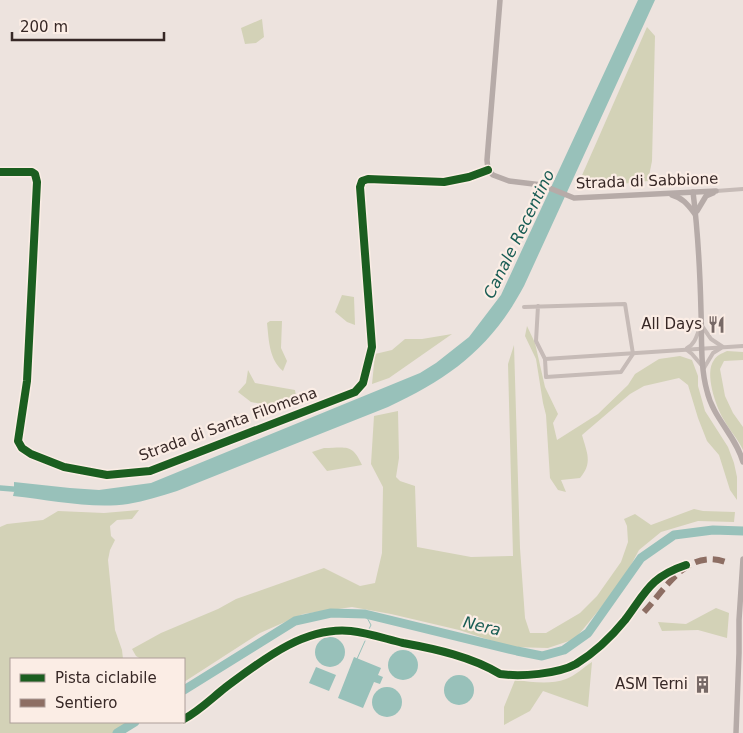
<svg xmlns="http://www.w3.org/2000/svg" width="743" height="733" font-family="'DejaVu Sans',sans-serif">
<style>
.green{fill:#d3d2b7}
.water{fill:#98c1ba}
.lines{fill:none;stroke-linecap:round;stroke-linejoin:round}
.stream{stroke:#98c1ba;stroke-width:1}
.canal{stroke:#98c1ba;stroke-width:5.5}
.river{stroke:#98c1ba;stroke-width:9}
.minor{stroke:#c6bbb7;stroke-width:4}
.secondary{stroke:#b6aba8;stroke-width:5.5}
.quiet{stroke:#8d6e63;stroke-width:6;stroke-dasharray:12 6;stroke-linecap:butt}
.cycleway-casing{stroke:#fbede5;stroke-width:11}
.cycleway{stroke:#1b5e20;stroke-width:8}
.labels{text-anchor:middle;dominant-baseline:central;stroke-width:4.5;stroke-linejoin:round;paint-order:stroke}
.street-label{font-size:15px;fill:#372826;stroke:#fbede5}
.poi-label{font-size:15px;fill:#372826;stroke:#fbede5;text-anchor:end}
.water-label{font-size:16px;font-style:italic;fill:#185c54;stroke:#fbede5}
</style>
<rect width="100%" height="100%" fill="#ede3de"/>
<g class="green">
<path d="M262 19 264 37 256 43 245 44 241 28Z"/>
<path d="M647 27 655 36 652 161 648 181 576 189Z"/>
<path d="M342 295 354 297 355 325 347 322 335 312Z"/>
<path d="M270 321H282L281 348 287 361 283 371C269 359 269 341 267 323Z"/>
<path d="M527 326 535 343 545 387 558 414 553 423 557 440 598 414 628 385 635 374 659 359 680 356 692 360 698 376V386L705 411 728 447 734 463 737 477V500L730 490 719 455 707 441 698 418 688 385 679 378 644 386 630 394 582 435C587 453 593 463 580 478L561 480 566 492 558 490 550 478 546 415 543 403 536 359 525 336Z"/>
<path d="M452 334 389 378 372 384 375 354 392 350 405 339H422Z"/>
<path d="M514 345 520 548 525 618 530 633H546L580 613 597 596 621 562 628 542 627 526 624 519 635 514 651 525 694 509 703 511 735 512 734 522 698 521 661 532 639 550 622 582 575 639 548 648 511 647 459 630 391 614 352 607 303 614 260 633 184 682V659H141L136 656 132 649 161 633 218 609 236 599 324 568 360 586 375 583 382 553 383 487 371 464 374 416 398 411 399 458 396 477 400 481 415 486 417 547 471 557 513 556 508 364Z"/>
<path d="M727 351 743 352V360L724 361 720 369 725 396 733 413 743 427V450C738 439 730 431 724 420 716 407 704 373 714 360 717 355 721 354 727 351Z"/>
<path d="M248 370 255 383 295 390 297 402 277 407 251 402 238 392 246 383Z"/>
<path d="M324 448C346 448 352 443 362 465L327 471 312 452Z"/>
<path d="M139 510 132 519 117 520 110 526 111 536 115 540 110 550 108 560 115 630 122 650 123 659H11V722H126L122 733H0V527L7 524 43 520 58 511 104 513Z"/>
<path d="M716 608 729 613 727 638 698 630 662 631 658 622 686 624Z"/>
<path d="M592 662 588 707 543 691 530 711 504 725V707L515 680C532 682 550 685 566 679 575 676 584 667 592 662Z"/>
</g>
<g class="water">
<path d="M638 0H655L524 286C491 348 450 378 388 407L177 491C161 496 145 501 128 504 91 509 51 500 13 496L14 492 19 490 14 487V482L70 488 99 490 151 483 420 373 436 363 469 337 501 295Z"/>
<circle cx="330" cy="652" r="15"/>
<circle cx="403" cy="665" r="15"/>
<path d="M354 657 381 668 378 675 383 677 380 684 374 682 363 708 338 698Z"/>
<path d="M316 667 336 675 329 691 309 683Z"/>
<circle cx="459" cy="690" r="15"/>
<circle cx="387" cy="702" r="15"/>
</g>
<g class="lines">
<g class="stream">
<path d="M365 614 371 625 369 629"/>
<path d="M357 659 365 641"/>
</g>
<path class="canal" d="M0 488 25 490"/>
<g class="river">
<path d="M184 690 295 621 331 613 365 614 517 651 542 656 564 650 588 633 641 558 674 535 713 530 743 531"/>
<path d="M117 733 135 722"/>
</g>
<g class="minor">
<path d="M0 172H32L35 174 37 182 27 381 18 441 22 448 31 454 64 467 107 475 150 471 355 392 363 383 372 347 360 187 362 181 368 179 444 182 469 177 488 170"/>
<path d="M716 191 743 189"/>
<path d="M524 307 625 304 633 354 621 372 546 377 545 359 536 341 538 306"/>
<path d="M702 326 711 339 723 347"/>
<path d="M687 348C695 344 697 335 700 327"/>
<path d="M687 350 692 354 704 368 713 353 721 348"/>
<path d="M545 359 743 346"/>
</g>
<g class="secondary">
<path d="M500 0 487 160 488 170 493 175 509 181 542 185 574 198 716 191"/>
<path d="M693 192C698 232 700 271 701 311 702 337 700 366 707 391 713 418 736 436 743 462"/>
<path d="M672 195C683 198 688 205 695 214"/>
<path d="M697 211 706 196 713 193"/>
<path d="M736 733 739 653V620L743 559"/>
</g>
<path class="quiet" d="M644 612C668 586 688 547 728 563"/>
<defs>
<g id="cycleway">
<path d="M0 172H32L35 174 37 182 27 381 18 441 22 448 31 454 64 467 107 475 150 471 355 392 363 383 372 347 360 187 362 181 368 179 444 182 469 177 488 170"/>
<path d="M184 719C199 711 212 698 226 687 261 661 304 626 351 631 369 633 386 639 403 643 436 649 472 657 500 674 521 677 558 674 576 664 594 653 612 636 625 620 646 592 650 577 686 565"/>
</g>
</defs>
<use href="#cycleway" class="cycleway-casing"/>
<use href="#cycleway" class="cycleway"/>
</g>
<defs>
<symbol id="restaurant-bare" viewBox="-9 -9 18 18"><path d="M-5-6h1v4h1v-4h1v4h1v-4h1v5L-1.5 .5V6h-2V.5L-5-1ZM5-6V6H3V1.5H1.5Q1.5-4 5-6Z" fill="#776966" stroke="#fbede5" stroke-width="2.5" paint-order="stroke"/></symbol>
<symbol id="building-bare" viewBox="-9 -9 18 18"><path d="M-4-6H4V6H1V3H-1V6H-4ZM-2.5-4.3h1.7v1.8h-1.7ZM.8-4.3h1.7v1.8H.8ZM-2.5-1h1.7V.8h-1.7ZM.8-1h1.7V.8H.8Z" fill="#776966" stroke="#fbede5" stroke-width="2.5" paint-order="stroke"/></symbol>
</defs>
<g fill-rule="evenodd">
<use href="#restaurant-bare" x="704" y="312" width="25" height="25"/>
<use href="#building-bare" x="690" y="672" width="25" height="25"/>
</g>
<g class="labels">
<g class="street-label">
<text transform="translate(647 181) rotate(-2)">Strada di Sabbione</text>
<text transform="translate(228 424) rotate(-20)">Strada di Santa Filomena</text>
</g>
<g class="poi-label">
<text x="702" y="324">All Days</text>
<text x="688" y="684">ASM Terni</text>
</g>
<g class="water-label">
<text transform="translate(519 234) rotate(-64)">Canale Recentino</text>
<text transform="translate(482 626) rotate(13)">Nera</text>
</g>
</g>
<rect x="10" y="658" width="175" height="65" fill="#fbede5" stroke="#ad9e99"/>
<rect x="20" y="674" width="25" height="8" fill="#1b5e20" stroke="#ad9e99"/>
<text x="55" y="683" font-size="15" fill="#372826">Pista ciclabile</text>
<rect x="20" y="699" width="25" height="8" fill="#8d6e63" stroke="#ad9e99"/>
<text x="55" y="708" font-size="15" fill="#372826">Sentiero</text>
<path d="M12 32v8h152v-8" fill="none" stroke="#372826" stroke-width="2.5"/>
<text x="20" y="32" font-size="15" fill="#372826" stroke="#fbede5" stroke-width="4" paint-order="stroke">200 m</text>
</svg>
